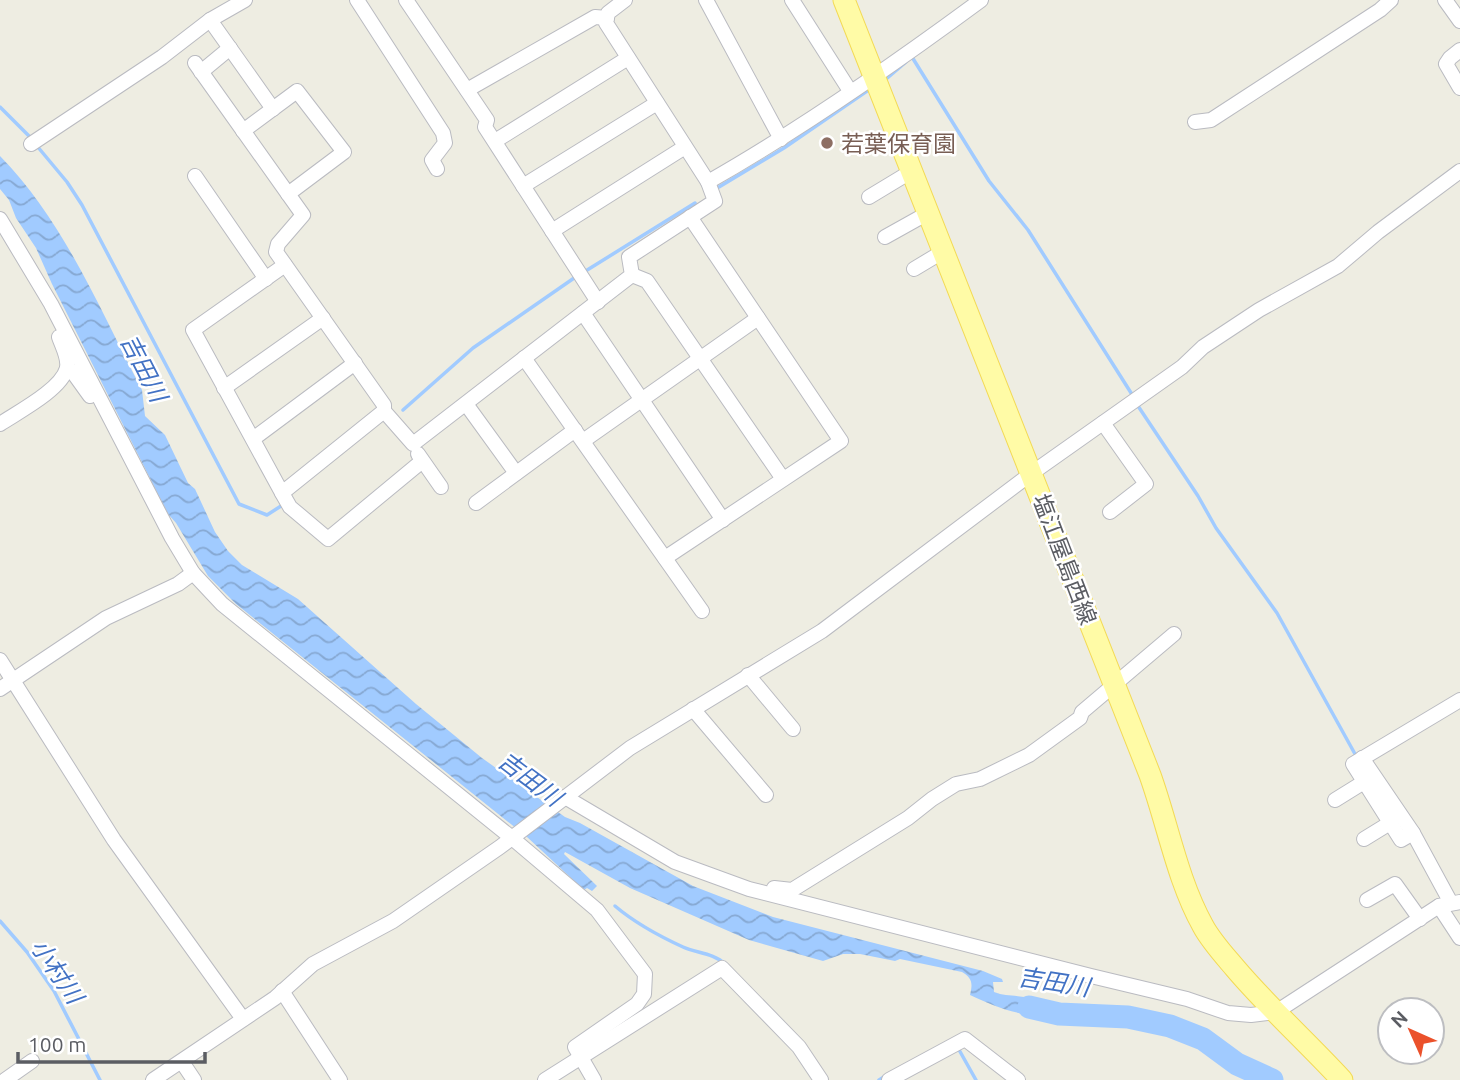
<svg xmlns="http://www.w3.org/2000/svg" width="1460" height="1080" font-family="Ubuntu,'Noto Sans JP',sans-serif">
<style>
.water{fill:url(#water-waves)}
.lines{fill:none;stroke-linecap:round;stroke-linejoin:round}
.stream{stroke:#a1cbff;stroke-width:3.5}
.river{stroke:#a1cbff;stroke-width:23}
.street-casing{stroke:#babbc1;stroke-width:16}
.primary-casing{stroke:#f3da56;stroke-width:23}
.street{stroke:#fff;stroke-width:14}
.primary{stroke:#fffba6;stroke-width:21}
.education-dot{fill:#8d6e63;stroke:#fff;stroke-width:2.5}
.labels{text-anchor:middle;dominant-baseline:central;stroke-width:5;stroke-linejoin:round;paint-order:stroke}
.education-label{font-size:23px;fill:#785e54;stroke:#fff;text-anchor:start}
.street-label{font-size:23px;fill:#5b5d63;stroke:#fff}
.water-label{font-size:24px;font-style:italic;fill:#4272c4;stroke:#fff}
</style>
<defs>
<pattern id="water-waves" width="16" height="10" patternUnits="userSpaceOnUse" patternTransform="scale(1.75)"><rect width="16" height="10" fill="#a1cbff"/><path d="M0 5q4-4 8 0t8 0" fill="none" stroke="#86a8d2"/></pattern>
</defs>
<rect width="100%" height="100%" fill="#eeede2"/>
<path class="water" d="M0 156C64 221 100 310 142 390L145 416 165 435 188 483 195 489 215 532 228 551 242 565 298 599 416 704 482 758 565 817 580 823 693 886 773 917 983 971 1002 979 1003 982H993L994 992C1004 996 1013 995 1024 997 1036 999 1046 1007 1057 1013 1029 1021 995 1007 970 995 973 983 972 978 962 972L900 959 895 961 860 954H843L823 961 749 940 630 888 565 852 564 854 597 886 592 891 587 888 584 890 527 837 236 604 208 576 176 523 168 514 52 284 36 248 16 218 9 200 0 189Z"/>
<g class="lines">
<g class="stream">
<path d="M912 57 989 181 1028 230 1133 396"/>
<path d="M885 80 906 62"/>
<path d="M0 107 30 137"/>
<path d="M37 146 67 182 82 205 239 504 267 515 281 506"/>
<path d="M719 187 784 148 870 89"/>
<path d="M584 272 695 203"/>
<path d="M1136 403 1198 496 1216 528 1277 613 1355 754"/>
<path d="M403 410 473 348 577 276"/>
<path d="M615 906C635 923 659 936 683 947 696 953 714 953 725 964"/>
<path d="M0 921 27 952 54 991 100 1080"/>
<path d="M958 1048 976 1080"/>
<path d="M879 1080 887 1075"/>
</g>
<path class="river" d="M1029 1007 1059 1014 1128 1017 1170 1026 1203 1039 1237 1064 1272 1080"/>
<defs>
<g id="street">
<path d="M357 0 443 133 445 143 432 160 437 169"/>
<path d="M406 0 487 120 485 127 598 302"/>
<path d="M625 0 608 13 606 23 708 182C803 128 893 65 981 0"/>
<path d="M706 0 781 139"/>
<path d="M792 0 850 91"/>
<path d="M1445 0 1460 21"/>
<path d="M210 20 273 109"/>
<path d="M1460 50 1450 58 1446 64 1460 88"/>
<path d="M195 63 303 215 278 244 276 252 384 405V411"/>
<path d="M201 72 230 48"/>
<path d="M467 90 595 17 607 18"/>
<path d="M1195 122 1211 120 1380 10 1391 0"/>
<path d="M243 131 297 91 344 152 288 194"/>
<path d="M495 141 628 58"/>
<path d="M31 144 162 57 210 20 245 0"/>
<path d="M195 176 266 279"/>
<path d="M523 186 657 103"/>
<path d="M869 197 912 171"/>
<path d="M0 219 51 304 172 538 193 573 222 604 512 838 597 910 645 974 644 994 637 1004 575 1047 594 1080"/>
<path d="M552 231 685 147"/>
<path d="M885 237 928 213"/>
<path d="M285 265 193 330 282 493 384 411 413 444 632 275 629 257 715 201 708 182"/>
<path d="M914 269 944 251"/>
<path d="M632 275 647 281 783 479"/>
<path d="M583 313 723 520"/>
<path d="M524 358 702 611"/>
<path d="M67 368 72 371 90 396"/>
<path d="M224 388 323 318"/>
<path d="M466 404 516 473"/>
<path d="M1103 423 1146 484 1110 512"/>
<path d="M0 424C18 412 61 390 67 368 69 358 62 346 59 337"/>
<path d="M253 439 355 363"/>
<path d="M583 441 758 318"/>
<path d="M418 454 441 487"/>
<path d="M282 493 290 507 328 539 421 462"/>
<path d="M476 503 575 430"/>
<path d="M665 558 841 441 690 217"/>
<path d="M0 660 114 840 243 1019"/>
<path d="M748 675 793 729"/>
<path d="M0 689 106 618 178 584 193 573"/>
<path d="M693 709 766 795"/>
<path d="M1362 758 1413 833 1451 903"/>
<path d="M565 797 675 862 749 889 1091 976 1187 999 1228 1013 1251 1015 1276 1012 1439 906 1460 902"/>
<path d="M1335 800 1364 782"/>
<path d="M1413 833 1401 840 1353 764 1460 700"/>
<path d="M1364 839 1390 823"/>
<path d="M774 888 792 890 908 818 932 799 956 784 980 779 1029 755 1080 718 1082 712 1174 634"/>
<path d="M1367 900 1395 884 1420 919"/>
<path d="M1439 906 1460 938"/>
<path d="M282 991 340 1080"/>
<path d="M182 1062 194 1080"/>
<path d="M5 1080 32 1061"/>
<path d="M153 1080 275 998 313 964 393 921 500 847 630 748 822 631 1032 473 1182 367 1203 347 1259 310 1338 266 1378 232 1460 171"/>
<path d="M545 1080 722 968 799 1047 821 1080"/>
<path d="M889 1080 965 1039 1018 1080"/>
</g>
<path id="primary" d="M844 0 1150 775C1168 825 1177 879 1203 926 1211 941 1224 955 1235 968 1268 1007 1307 1042 1342 1080"/>
</defs>
<use href="#street" class="street-casing"/>
<use href="#primary" class="primary-casing"/>
<use href="#street" class="street"/>
<use href="#primary" class="primary"/>
</g>
<circle class="education-dot" cx="827" cy="143" r="7"/>
<g class="labels">
<g class="education-label">
<text x="841" y="143">若葉保育園</text>
</g>
<g class="street-label">
<text transform="translate(1065 559) rotate(69)">塩江屋島西線</text>
</g>
<g class="water-label">
<text transform="translate(144 368) rotate(63)">吉田川</text>
<text transform="translate(530 779) rotate(37)">吉田川</text>
<text transform="translate(57 971) rotate(56)">小村川</text>
<text transform="translate(1054 982) rotate(9)">吉田川</text>
</g>
</g>
<g transform="translate(1411 1031) rotate(315)"><circle r="33" fill="#ffffff" stroke="#bdbec1" stroke-width="2"/>
<path d="M0-5L12 26L0 18L-12 26Z" fill="#eb512b"/>
<text y="-10" font-size="19" font-weight="bold" text-anchor="middle" fill="#5b5d63">N</text>
</g>
<path d="M18 1052v10h187v-10" fill="none" stroke="#5b5d63" stroke-width="3.5"/>
<text x="28" y="1052" font-size="21" fill="#5b5d63" stroke="#ffffff" stroke-width="5" paint-order="stroke">100 m</text>
</svg>
